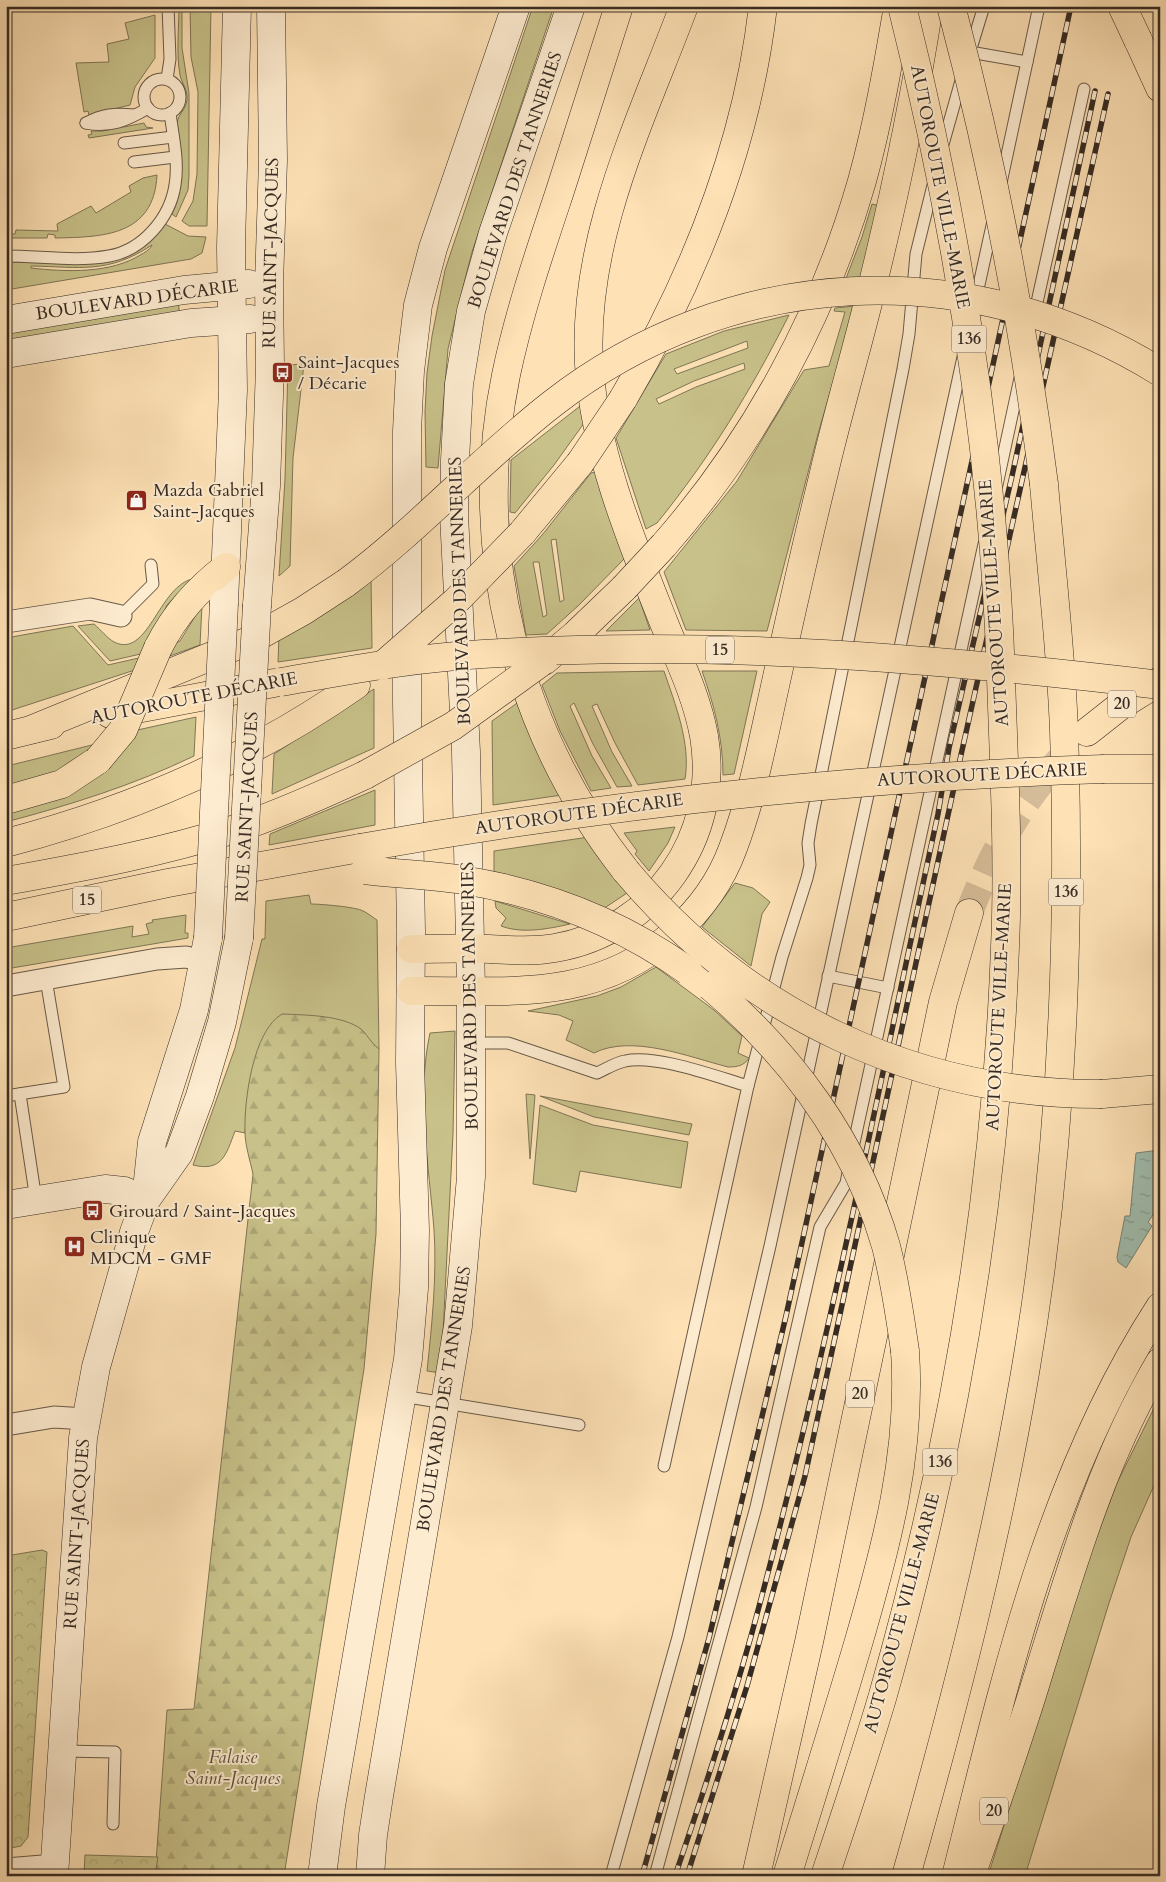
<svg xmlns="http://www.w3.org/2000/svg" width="1166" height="1882" font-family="Cardo,serif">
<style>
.grass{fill:#c8c189;stroke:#7f7656;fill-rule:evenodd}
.forest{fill:url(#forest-firs);stroke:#7f7656}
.park{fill:url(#park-crowns);stroke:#7f7656}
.water{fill:url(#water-ripples);stroke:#768377}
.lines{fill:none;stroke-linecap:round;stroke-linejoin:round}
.highway-tunnel{stroke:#d6bd99;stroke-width:28;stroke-dasharray:28 14;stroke-linecap:butt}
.lane-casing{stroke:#685948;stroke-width:13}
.street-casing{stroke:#685948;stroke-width:23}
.secondary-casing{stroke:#362b23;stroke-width:29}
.highway-casing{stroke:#362b23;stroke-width:29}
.lane{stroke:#feecd0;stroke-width:11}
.street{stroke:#feecd0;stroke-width:21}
.secondary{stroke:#feecd0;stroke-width:28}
.highway{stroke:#fee2b6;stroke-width:28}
.rail-casing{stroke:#362b23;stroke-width:5.5}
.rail{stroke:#feecd0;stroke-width:4;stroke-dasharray:11;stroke-linecap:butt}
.secondary-bridge-casing{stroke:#362b23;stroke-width:29;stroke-linecap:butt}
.highway-bridge-casing{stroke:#362b23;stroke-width:29;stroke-linecap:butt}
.secondary-bridge{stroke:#feecd0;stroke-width:28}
.highway-bridge{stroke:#fee2b6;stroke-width:28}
.labels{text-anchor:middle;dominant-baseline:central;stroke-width:4;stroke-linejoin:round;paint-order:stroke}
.shield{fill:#feecd0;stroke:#726557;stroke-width:1}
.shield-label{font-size:16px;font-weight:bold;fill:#362b23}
.street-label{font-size:18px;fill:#362b23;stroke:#feecd0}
.poi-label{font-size:18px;fill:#362b23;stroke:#feecd0;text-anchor:start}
.park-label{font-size:18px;font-style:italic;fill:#5a503c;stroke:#feecd0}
</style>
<defs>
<pattern id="forest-firs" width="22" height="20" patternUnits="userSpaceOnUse" patternTransform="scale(1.25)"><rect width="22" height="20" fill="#c8c189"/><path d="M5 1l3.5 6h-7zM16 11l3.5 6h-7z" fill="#aca676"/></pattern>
<pattern id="park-crowns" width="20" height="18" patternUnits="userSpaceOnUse" patternTransform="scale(1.25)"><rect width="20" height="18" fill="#c8c189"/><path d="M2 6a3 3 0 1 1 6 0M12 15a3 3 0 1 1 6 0" fill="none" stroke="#aca676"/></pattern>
<pattern id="water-ripples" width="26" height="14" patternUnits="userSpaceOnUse" patternTransform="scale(1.25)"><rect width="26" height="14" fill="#a0bdaf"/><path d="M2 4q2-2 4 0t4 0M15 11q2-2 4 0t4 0" fill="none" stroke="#839a8e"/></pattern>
</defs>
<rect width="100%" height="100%" fill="#fee2b6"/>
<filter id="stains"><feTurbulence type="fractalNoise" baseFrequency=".004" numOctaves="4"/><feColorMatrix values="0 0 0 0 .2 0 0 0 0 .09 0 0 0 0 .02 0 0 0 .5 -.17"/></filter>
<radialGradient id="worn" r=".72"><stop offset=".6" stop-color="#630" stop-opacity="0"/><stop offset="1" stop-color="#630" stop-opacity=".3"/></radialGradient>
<g class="grass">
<path d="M179 6H182V48L189 93V176L188 190 176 217 172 214C187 184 177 156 177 124 177 115 186 110 187 100 188 90 182 84 180 75 176 53 179 28 179 6Z"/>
<path d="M190 6H211L207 226H189L182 221 193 201 197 174 198 92 191 57Z"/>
<path d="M533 6H554L472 252 464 283 448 349 438 468 426 467 425 412 427 373 432 336 445 270Z"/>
<path d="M155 15V58L135 87 130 105 89 115 88 111 84 112 76 63 109 62 107 44 129 39 125 23Z"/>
<path d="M144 123 146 127 153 128 89 138 88 135 92 134 91 131H103Z"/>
<path d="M157 175C154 237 101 237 55 238V235L48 234 47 238H6V234H15L16 230 58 231 57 224 91 206 96 213 131 192 129 186 143 178Z"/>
<path d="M872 204 880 206 863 280 845 281 862 237Z"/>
<path d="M165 224 188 236 206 237 202 253 191 259 6 290V262L98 263 159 232ZM152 245C151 248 146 252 142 254 111 274 66 272 31 268V266C81 267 108 274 152 245Z"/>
<path d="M178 301 180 316 6 345V330Z"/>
<path d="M855 306 818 434 767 631 686 630 664 572 737 481 804 370 829 366 845 312 834 311 835 308Z"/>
<path d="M789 315C752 389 709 459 657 523L646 529 616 438 666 354 724 331ZM747 341 748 348 677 374 674 369ZM744 363 745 369 696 387 659 404 656 399 694 381Z"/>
<path d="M304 364 293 458 290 566 279 576 285 479 288 365Z"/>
<path d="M584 403 587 419 554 465 515 513 510 512 511 460Z"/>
<path d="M599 471 626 557 579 605 547 634 526 635 514 566 543 534 591 473ZM556 539 564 600 560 602 551 540ZM533 562H539L547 615 543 617Z"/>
<path d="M371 577 372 648 278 662 279 636Z"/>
<path d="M192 579 167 605 145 653 110 661 78 626 94 624C101 630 107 638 114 642 148 659 158 588 192 579Z"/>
<path d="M639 598 650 630 606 631Z"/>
<path d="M202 605 200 645 167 657 172 645 180 641Z"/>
<path d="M73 626 108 665 143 657 138 669 6 712V638Z"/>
<path d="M664 671C675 704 691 743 685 779L638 785 615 743 597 704 592 706 612 752 632 786 617 787 593 744 574 703 570 706 592 756 611 788 591 791 560 731 542 685 557 673Z"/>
<path d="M702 671H757L734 774 723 775C723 738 714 705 702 671Z"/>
<path d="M374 689V748L272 794 274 754Z"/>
<path d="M520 701 562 795 493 805 492 721Z"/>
<path d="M196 717 194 756C134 785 70 805 6 822V810L133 731Z"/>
<path d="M100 743 63 771 6 788 7 766Z"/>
<path d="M375 790V825L269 845 270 834Z"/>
<path d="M675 827 668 843 649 871 635 854 637 851 624 833Z"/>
<path d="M589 837 630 891 603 909 494 873V851Z"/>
<path d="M735 883 753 888 770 902 762 914 751 966 702 927Z"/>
<path d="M309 895 311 904C320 904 357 907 363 911 368 913 372 917 377 920L379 1049 368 1041 363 1031 255 1059 247 1103 245 1133 235 1131C226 1155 222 1172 193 1165L235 1048 262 939H265L266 901Z"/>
<path d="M495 901 570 924C548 929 522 934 501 926L506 918 496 908Z"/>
<path d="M186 915 185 933H188V938L6 969V948L133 926 132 937 149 934 146 924 153 922 152 920Z"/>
<path d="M656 967 714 1010 742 1036 738 1053 749 1058C744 1066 737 1067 728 1067 689 1057 632 1034 594 1053L566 1040 573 1021 559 1015 528 1011 597 996 621 987Z"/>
<path d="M455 1031 453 1134 441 1373 427 1371C432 1324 437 1276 434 1230 429 1164 416 1098 430 1033Z"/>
<path d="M526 1094 535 1095 530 1159Z"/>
<path d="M540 1096 692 1124 689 1135 594 1117Z"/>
<path d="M540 1105 593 1125 688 1142 681 1188 580 1171 576 1192 533 1184Z"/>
<path d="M1160 1396V1472L1131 1537 1109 1603 1025 1876H988L1087 1563 1117 1483Z"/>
</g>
<path class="forest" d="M282 1014C305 1015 342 1015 361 1029 366 1033 371 1043 379 1049L376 1234 364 1369 284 1876H155L167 1710 194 1709 253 1174C250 1160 245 1145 245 1132 244 1100 253 1031 282 1014Z"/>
<g class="park">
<path d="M42 1550 47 1552 28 1837 21 1846 6 1849V1556Z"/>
<path d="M85 1855 158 1857 155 1876H84Z"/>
</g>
<path class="water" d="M1160 1150V1205L1148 1222 1152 1226 1126 1268 1118 1262 1117 1257 1125 1216H1130L1136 1153Z"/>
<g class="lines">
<path class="highway-tunnel" d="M969 913C990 857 1020 802 1062 758"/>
<defs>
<g id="lane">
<path d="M970 52 1027 62"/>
<path d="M969 55 984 6"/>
<circle cx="162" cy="97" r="18"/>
<path d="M167 79 170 59 168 6"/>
<path d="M86 123C110 128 128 120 148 108"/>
<path d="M86 123C103 114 115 113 134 115"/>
<path d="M124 143 173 137"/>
<path d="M942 148 962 77"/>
<path d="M134 162 175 157"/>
<path d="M1001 183 1039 6"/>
<path d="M6 256C40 256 76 262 109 256 143 250 170 218 175 185 179 162 173 136 170 113"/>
<path d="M975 303 993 221"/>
<path d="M1034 316 1084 89"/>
<path d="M997 485 1020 378"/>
<path d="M121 616 153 584 151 565"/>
<path d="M828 976 888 988"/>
<path d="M471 1043H508L597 1073C606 1069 615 1063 625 1061 656 1054 717 1077 748 1086L664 1466"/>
<path d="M748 1086 782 957 807 878 810 865 808 843 811 824 903 369 909 334 916 254 934 181"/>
<path d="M20 1094 36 1200"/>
<path d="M6 1096 64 1087 46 979"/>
<path d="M852 1152 984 544"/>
<path d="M402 1396 579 1425"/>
<path d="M63 1751 115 1752 113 1824"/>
<path d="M611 1876 678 1637 770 1246 963 357"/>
<path d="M655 1876 756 1507 820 1227 846 1183 849 1168"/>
</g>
<g id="street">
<path d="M6 622 90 609 121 616"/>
<path d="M6 986 157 959 186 957 204 961"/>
<path d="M6 1425 54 1417 85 1419"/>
<path d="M6 1869 55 1865"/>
</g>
<g id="secondary">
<path d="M6 320 184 290 249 284"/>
<path d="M6 354 191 323 250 319"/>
<path d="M224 603 233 390 231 247 237 6"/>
<path d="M257 605 266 486 270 366 269 284 273 160 271 6"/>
<path d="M146 1199 152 1142 194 1010 208 938"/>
<path d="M6 1205 105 1189 124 1191 146 1200"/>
<path d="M54 1876 83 1438 96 1367 134 1232 146 1200 179 1153 200 1096 222 1022 239 938"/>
<path d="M322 1876 331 1806 408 1359 414 1288 415 1230 410 1063 411 931 407 703V431L410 371 418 305 433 248 516 6"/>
<path d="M370 1876 373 1835 379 1796 458 1326 471 1177V990L466 752 454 515 455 460 459 384 471 311 493 233 571 6"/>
</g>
<g id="highway">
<path d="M619 6C599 69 579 132 559 194 539 254 519 313 506 375 470 550 516 731 626 871"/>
<path d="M1138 40 1160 88"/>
<path d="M623 399C694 278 747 147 763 6"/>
<path d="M522 533 580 463"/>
<path d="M664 545C756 440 824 314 862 181 878 123 888 65 898 6"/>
<path d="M158 648C175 614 197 590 226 567"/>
<path d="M544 661 575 635 624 588"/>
<path d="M110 714 274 683"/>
<path d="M33 729 251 640 303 611 346 583"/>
<path d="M1087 732 1120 706 1160 681"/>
<path d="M6 736 51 725"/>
<path d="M1104 769H1160"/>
<path d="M6 800 62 784 98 760"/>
<path d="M6 843C132 810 249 760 356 685"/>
<path d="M6 881C83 867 161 853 235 829 280 814 322 795 365 775"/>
<path d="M6 917 168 883 360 848"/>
<path d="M411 949C437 949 463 948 489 949 511 950 533 952 555 948 655 931 721 836 704 736 697 697 679 660 664 623 631 540 595 454 589 364 582 238 641 121 684 6"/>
<path d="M411 991C507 990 595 1003 673 934 699 911 721 881 733 848 750 803 760 755 770 709 787 631 804 554 823 477 837 416 855 356 870 295 894 199 914 103 929 6"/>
<path d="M1102 1094 1160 1089"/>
<path d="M974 1867C997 1801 1020 1736 1040 1669 1073 1563 1103 1458 1160 1362"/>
<path d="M756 1876 809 1642 943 1002 969 913"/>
<path d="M787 1876C811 1799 835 1722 858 1644 886 1548 912 1452 905 1351"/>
<path d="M825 1876C845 1816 865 1756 883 1695 952 1452 996 1200 1005 947 1009 858 1004 767 1001 678"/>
<path d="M906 1876C953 1710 996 1544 1025 1373 1061 1163 1071 945 1064 731 1061 649 1051 567 1044 484"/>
<path d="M956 1876C1005 1680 1049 1478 1160 1307"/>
</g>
</defs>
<use href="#lane" class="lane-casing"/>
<use href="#street" class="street-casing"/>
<use href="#secondary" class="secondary-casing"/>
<use href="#highway" class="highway-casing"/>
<use href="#lane" class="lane"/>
<use href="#street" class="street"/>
<use href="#secondary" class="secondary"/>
<use href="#highway" class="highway"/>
<defs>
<g id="rail">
<path d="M642 1876 709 1638 786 1316 1071 6"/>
<path d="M675 1876C703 1794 730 1712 753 1629 826 1360 879 1086 938 814L949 748 1012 476 1095 91"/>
<path d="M687 1876 747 1686 805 1476 961 755 1108 94"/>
</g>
</defs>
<use href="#rail" class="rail-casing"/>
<use href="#rail" class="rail"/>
<defs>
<g id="secondary-bridge">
<path d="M208 938 224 603"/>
<path d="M239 938 257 605"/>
</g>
<g id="highway-bridge">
<path d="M902 6C957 226 994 451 1001 678"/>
<path d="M951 6C993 163 1023 323 1044 484"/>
<path d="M1122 6 1138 40"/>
<path d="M580 463 623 399"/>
<path d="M346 583C419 529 480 460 552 404 730 265 969 253 1160 372"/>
<path d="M624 588 664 545"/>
<path d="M382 666 455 602 522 533"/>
<path d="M281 682C339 672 397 661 456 656 691 638 927 657 1160 685"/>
<path d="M98 760 123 730 158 648"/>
<path d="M365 775 453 726 543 661"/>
<path d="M360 848C607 804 854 777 1104 769"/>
<path d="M365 870C397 874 431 875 463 880 544 893 621 923 688 971"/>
<path d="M626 871C746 1014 915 1095 1102 1094"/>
<path d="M710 986C791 1055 856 1142 886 1246 895 1281 900 1316 905 1351"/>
</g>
</defs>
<use href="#secondary-bridge" class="secondary-bridge-casing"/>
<use href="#highway-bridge" class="highway-bridge-casing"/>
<use href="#secondary-bridge" class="secondary-bridge"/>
<use href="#highway-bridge" class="highway-bridge"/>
</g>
<defs>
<symbol id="bus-square" viewBox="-11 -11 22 22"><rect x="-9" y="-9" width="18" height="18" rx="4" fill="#8f2418" stroke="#feecd0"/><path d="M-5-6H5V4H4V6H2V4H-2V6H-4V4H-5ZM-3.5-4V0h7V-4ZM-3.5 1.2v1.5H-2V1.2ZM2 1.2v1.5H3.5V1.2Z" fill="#fff"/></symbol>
<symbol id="shop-square" viewBox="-11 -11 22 22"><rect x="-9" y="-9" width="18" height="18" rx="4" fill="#8f2418" stroke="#feecd0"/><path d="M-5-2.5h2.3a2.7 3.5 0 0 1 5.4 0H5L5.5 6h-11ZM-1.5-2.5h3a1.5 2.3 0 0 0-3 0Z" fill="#fff"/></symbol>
<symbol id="hospital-square" viewBox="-11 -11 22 22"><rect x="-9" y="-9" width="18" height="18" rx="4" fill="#8f2418" stroke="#feecd0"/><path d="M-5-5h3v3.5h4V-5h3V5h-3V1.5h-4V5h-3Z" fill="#fff"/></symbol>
</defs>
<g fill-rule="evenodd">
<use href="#bus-square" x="270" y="360" width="25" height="25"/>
<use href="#shop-square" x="124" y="488" width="25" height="25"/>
<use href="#bus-square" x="80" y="1198" width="25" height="25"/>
<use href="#hospital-square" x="62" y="1234" width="25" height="25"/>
</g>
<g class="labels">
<g class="shield">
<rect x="951.5" y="325.5" width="35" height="27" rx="4"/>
<rect x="706" y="636.5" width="28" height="27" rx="4"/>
<rect x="1108" y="690.5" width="28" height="27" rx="4"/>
<rect x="1048.5" y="878.5" width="35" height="27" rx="4"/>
<rect x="73" y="886.5" width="28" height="27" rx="4"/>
<rect x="846" y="1380.5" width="28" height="27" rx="4"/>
<rect x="922.5" y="1448.5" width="35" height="27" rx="4"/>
<rect x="980" y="1797.5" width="28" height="27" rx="4"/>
</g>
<g class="shield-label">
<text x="969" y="339">136</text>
<text x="720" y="650">15</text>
<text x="1122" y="704">20</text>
<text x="1066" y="892">136</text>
<text x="87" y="900">15</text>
<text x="860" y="1394">20</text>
<text x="940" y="1462">136</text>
<text x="994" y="1811">20</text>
</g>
<g class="street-label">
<text transform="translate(515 180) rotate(-72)">BOULEVARD DES TANNERIES</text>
<text transform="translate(940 187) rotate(79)">AUTOROUTE VILLE-MARIE</text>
<text transform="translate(271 253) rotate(-89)">RUE SAINT-JACQUES</text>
<text transform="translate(137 300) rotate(-8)">BOULEVARD DÉCARIE</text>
<text transform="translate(460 591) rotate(-92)">BOULEVARD DES TANNERIES</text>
<text transform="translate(994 603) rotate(-94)">AUTOROUTE VILLE-MARIE</text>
<text transform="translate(194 698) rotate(-11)">AUTOROUTE DÉCARIE</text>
<text transform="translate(982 775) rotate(-3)">AUTOROUTE DÉCARIE</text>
<text transform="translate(247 807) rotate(-87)">RUE SAINT-JACQUES</text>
<text transform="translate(579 814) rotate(-8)">AUTOROUTE DÉCARIE</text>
<text transform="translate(470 996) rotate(-91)">BOULEVARD DES TANNERIES</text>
<text transform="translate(999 1007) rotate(-87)">AUTOROUTE VILLE-MARIE</text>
<text transform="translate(444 1399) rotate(-81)">BOULEVARD DES TANNERIES</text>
<text transform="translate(77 1534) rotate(-86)">RUE SAINT-JACQUES</text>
<text transform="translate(902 1613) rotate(-75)">AUTOROUTE VILLE-MARIE</text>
</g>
<g class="poi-label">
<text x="298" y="362">Saint-Jacques<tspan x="298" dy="21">/ Décarie</tspan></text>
<text x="153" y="490">Mazda Gabriel<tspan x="153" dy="21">Saint-Jacques</tspan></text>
<text x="109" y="1211">Girouard / Saint-Jacques</text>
<text x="90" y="1237">Clinique<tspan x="90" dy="21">MDCM - GMF</tspan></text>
</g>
<g class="park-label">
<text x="233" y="1757">Falaise<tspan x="233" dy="21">Saint-Jacques</tspan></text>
</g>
</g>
<rect width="1166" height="1882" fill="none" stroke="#fee2b6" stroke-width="25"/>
<rect x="8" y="8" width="1151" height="1867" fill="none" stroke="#362b23" stroke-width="2.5"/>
<rect x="12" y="12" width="1141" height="1857" fill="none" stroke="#362b23"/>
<rect width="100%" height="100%" filter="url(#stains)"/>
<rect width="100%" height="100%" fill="url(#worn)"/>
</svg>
